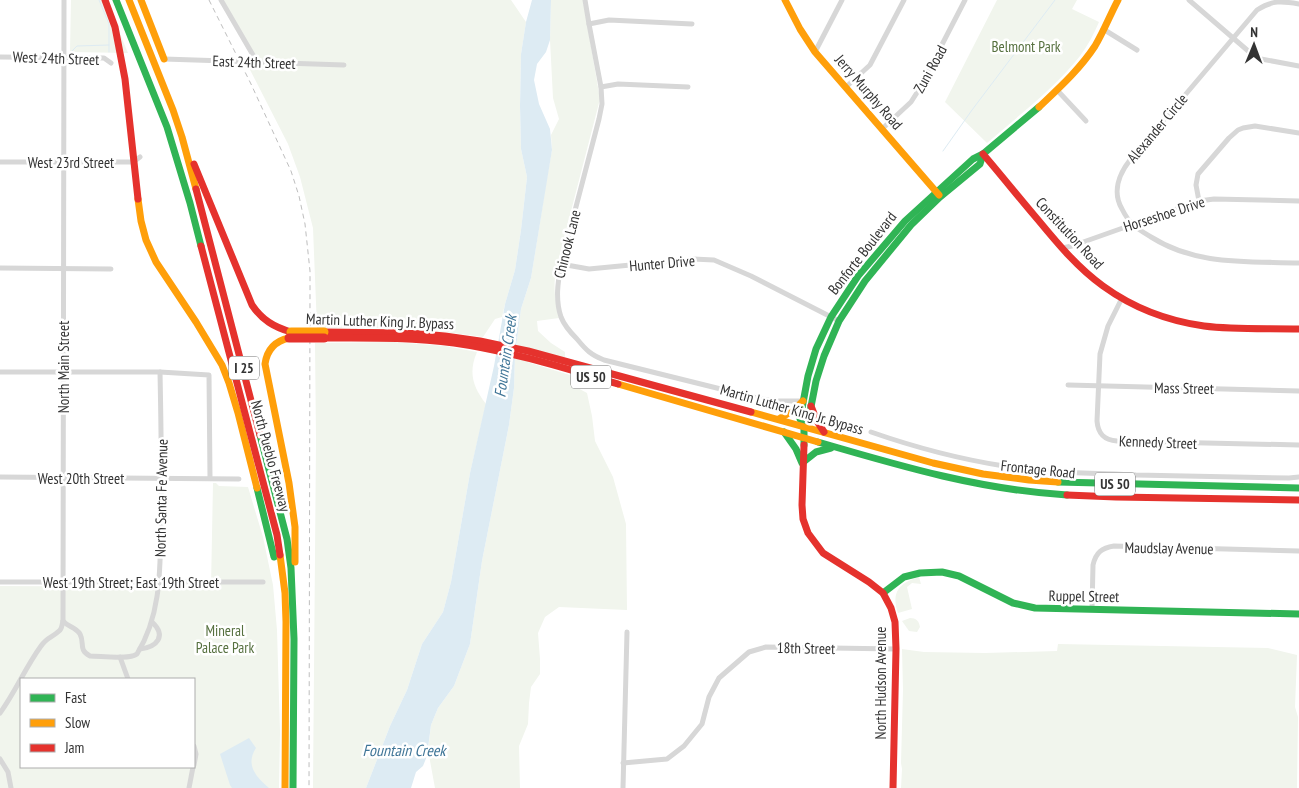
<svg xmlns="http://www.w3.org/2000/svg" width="1299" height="788" font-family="'PT Sans Narrow',sans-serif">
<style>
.green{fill:#f1f5ed;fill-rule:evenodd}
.water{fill:#ddebf3}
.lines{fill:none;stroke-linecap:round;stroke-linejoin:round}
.stream{stroke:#ddebf3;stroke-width:1}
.street{stroke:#d7d7d7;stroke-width:5}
.fast{stroke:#30b455;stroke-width:7}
.slow{stroke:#ff9f0a;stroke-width:7}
.jam{stroke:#e5322d;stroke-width:7}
.rail{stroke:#bebebe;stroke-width:1;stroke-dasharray:5 4;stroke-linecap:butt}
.slow-bridge{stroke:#ff9f0a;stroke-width:9}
.jam-bridge{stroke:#e5322d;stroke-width:9}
.labels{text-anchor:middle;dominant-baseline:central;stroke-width:5;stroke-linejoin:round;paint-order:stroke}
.shield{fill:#fff;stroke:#707070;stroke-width:1}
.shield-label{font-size:14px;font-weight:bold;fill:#333}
.park-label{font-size:15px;fill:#56703f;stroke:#fff}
.street-label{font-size:15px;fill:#333;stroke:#fff}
.water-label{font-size:16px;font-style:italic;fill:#3f7597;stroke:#fff}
</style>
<rect width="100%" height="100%" fill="#fff"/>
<g class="green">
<path d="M71 0H106L128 53 70 52Z"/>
<path d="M221 0H511L526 22 521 54 520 106 521 149 527 177 521 230 515 270 505 304 502 317 495 319 483 337 445 332 391 328H317L313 228 300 177 288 144 246 62H256Z"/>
<path d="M551 0H583L600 99 556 269C553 288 555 300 559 318L537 321 538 331 551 343 565 352V357L527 362 570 375 574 386 587 393 592 416 595 441 613 477 626 524 627 610 559 607 545 617 538 633 540 659V674L531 687 529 703 528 724 519 746 520 788H435L428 750 431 725 438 708 454 686 470 644 482 561 509 425 514 388 515 355 521 309 531 278 541 216 546 183 552 150 551 135 559 119 553 98 550 40Z"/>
<path d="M997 0H1077L1072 9 1099 22C1094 34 1088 45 1080 56 1054 89 1019 115 987 143L945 102Z"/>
<path d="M394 342 445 346 477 352C468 373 473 387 486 404L470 473 451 582 443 612 422 644 407 690 390 726 366 788H313L316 440 315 343Z"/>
<path d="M213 483H216L219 486 248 487 263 537 273 585 277 630 280 732 279 788H0V586L211 587ZM21 679H194V767H21Z"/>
<path d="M919 577 921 584 912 583 907 587 912 609 898 613C891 592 899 583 919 577Z"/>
<path d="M910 618C916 618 919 621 920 627L917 632 909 631 902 621Z"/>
<path d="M1058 644 1268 648 1297 655 1295 707 1298 717 1297 788H901L902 769 901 763 903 690 902 649 924 652 985 653 1057 651Z"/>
</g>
<g class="water">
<path d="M532 0H551L550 40 546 52 537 64 534 80 539 104 550 129 552 150 531 278 521 309 515 355 514 388 509 425 482 561 470 644 454 686 438 708 431 725 427 756 423 766 416 772 411 788H366L390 726 407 690 422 644 443 612 451 582 470 473 494 366 505 304 515 270 521 230 527 177 521 149 520 106 521 54 526 22Z"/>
<path d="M249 738 256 748C245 765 256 777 269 788H232L230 785 220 754Z"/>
</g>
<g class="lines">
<g class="stream">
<path d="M99 0 109 24V52"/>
<path d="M72 51 77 46 109 45"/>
<path d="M943 151 972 110 1055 0"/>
</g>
<g class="street">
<path d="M221 0 257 62"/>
<path d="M585 0 589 24 601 87 602 104 599 119 561 264C558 282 555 299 561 317 564 325 571 333 577 339 586 350 591 355 604 360L761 399 778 401H802"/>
<path d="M1189 0 1254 56 1261 59 1299 66"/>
<path d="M1299 4C1282 1 1272 0 1257 10L1130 160C1119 174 1112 192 1122 209 1130 225 1136 228 1151 237 1197 266 1247 261 1299 263"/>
<path d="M589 24 609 20 692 24"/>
<path d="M1103 29 1137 50"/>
<path d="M815 52 842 0"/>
<path d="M0 57 104 58 111 63"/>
<path d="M164 59 344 65"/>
<path d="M601 87 618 84 688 87"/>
<path d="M846 87 870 65 904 0"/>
<path d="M1057 90 1086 121"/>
<path d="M882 129 911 102 918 91 965 0"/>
<path d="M0 162H131L136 160 140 157"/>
<path d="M1199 201 1196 185 1198 174 1229 138 1238 130 1243 128 1255 126 1299 133"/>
<path d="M1062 248 1072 246 1199 201 1214 199 1299 201"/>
<path d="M561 264 589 269 693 259 714 260 751 276 839 321"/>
<path d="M0 268 111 269"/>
<path d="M1122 298 1108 326 1100 354 1097 421C1098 434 1104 440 1117 441L1299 445"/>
<path d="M0 372H160L209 375 210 478"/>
<path d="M1068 385 1299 391"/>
<path d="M871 432C914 447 959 459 1004 466 1047 473 1092 473 1136 475 1187 476 1238 477 1289 478L1299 477"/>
<path d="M0 477 239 479"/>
<path d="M0 582H263"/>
<path d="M1092 609 1093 565C1096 552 1102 548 1114 546L1299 551"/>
<path d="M63 621C68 627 76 627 80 634 85 643 78 650 90 656 101 656 129 660 137 654 162 614 160 566 161 521 162 471 161 422 160 372"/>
<path d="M140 649C157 647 167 636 152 622"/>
<path d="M120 657 128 679"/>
<path d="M0 713C16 691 25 668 41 646 47 637 53 637 59 631 62 629 62 624 63 621L64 0"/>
<path d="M194 746 196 754 194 765"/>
<path d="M0 759 8 772 11 788"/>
<path d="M623 763 667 759 684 746 702 724 709 697 719 678 749 652 766 647 896 649"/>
<path d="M189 788 193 767"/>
<path d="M623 788 627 632"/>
</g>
<g class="fast">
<path d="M116 0 167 127 190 203 201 246"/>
<path d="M804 427 808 422 816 381 824 356 839 321 865 281 911 225 940 197 980 164 983 154"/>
<path d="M784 432 796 449 802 463 816 452 831 448"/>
<path d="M260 435 287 539 291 568 294 639 293 788"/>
<path d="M818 442C900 466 981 490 1067 495"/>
<path d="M804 445V427L800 419 808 376 816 349 831 317 858 276 905 221 973 159 983 154 1039 107"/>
<path d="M1058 482 1299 488"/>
<path d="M257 488 274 557"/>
<path d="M883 593 904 577 920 573 942 572 959 576 1013 603 1035 608 1299 614"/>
</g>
<g class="slow">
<path d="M129 0 173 110 182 137 196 189"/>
<path d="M141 0 164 59"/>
<path d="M785 0 800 29 815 52 939 195"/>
<path d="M1039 107C1059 88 1080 69 1095 46 1104 31 1110 15 1118 0"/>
<path d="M138 199 141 221 146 240 156 262 196 322 222 365 229 383 238 413 257 488"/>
<path d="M289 338C275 341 267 350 265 364L289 483 295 527V562"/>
<path d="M618 384 818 442"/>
<path d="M751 412 933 463 983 474 1029 480 1058 482"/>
<path d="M779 419 795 409 803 401"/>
<path d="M280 555 285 593 286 622 285 788"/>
</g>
<g class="jam">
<path d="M105 0 115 27 125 79 138 199"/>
<path d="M983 154C1002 176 1020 199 1039 221 1058 244 1078 268 1103 286 1132 307 1168 321 1204 326 1236 330 1267 328 1299 329"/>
<path d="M194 164 252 305C262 320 274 327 291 332"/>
<path d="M196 189 260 435"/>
<path d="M201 246 277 535 280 555"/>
<path d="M324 332 410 333 445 336 480 341 528 351 751 412"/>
<path d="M324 338C367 338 411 337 454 343 510 351 564 368 618 384"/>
<path d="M811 406 817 421 824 432"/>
<path d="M804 445 802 505 803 519 808 533 823 553 869 582 883 593 891 608 895 622 896 649 893 788"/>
<path d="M1067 495 1116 497 1299 500"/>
</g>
<path class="rail" d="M209 0 251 84 291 171 299 196 305 224 310 271V291L309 788"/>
<path class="slow-bridge" d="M291 332H324"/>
<path class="jam-bridge" d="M289 338H324"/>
</g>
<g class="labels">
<g class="shield">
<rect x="229" y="356.5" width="30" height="23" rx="4"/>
<rect x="571" y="365.5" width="40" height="23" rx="4"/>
<rect x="1095" y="472.5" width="40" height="23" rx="4"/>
</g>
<g class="shield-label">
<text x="244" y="368">I 25</text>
<text x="591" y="377">US 50</text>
<text x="1115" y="484">US 50</text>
</g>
<g class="park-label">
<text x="1026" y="46">Belmont Park</text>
<text x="225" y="630">Mineral<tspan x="225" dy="17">Palace Park</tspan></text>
</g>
<g class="street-label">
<text transform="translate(56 58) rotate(2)">West 24th Street</text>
<text transform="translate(254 62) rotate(2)">East 24th Street</text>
<text transform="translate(930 69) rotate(-61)">Zuni Road</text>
<text transform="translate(869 92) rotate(49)">Jerry Murphy Road</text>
<text transform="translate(1157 128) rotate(-50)">Alexander Circle</text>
<text x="71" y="162">West 23rd Street</text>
<text transform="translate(1164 214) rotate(-18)">Horseshoe Drive</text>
<text transform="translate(1070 233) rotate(47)">Constitution Road</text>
<text transform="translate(567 244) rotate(-76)">Chinook Lane</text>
<text transform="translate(862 253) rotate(-52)">Bonforte Boulevard</text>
<text transform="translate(662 263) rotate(-5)">Hunter Drive</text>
<text transform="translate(380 321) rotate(2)">Martin Luther King Jr. Bypass</text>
<text transform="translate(63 367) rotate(-90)">North Main Street</text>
<text transform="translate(1184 388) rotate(1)">Mass Street</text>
<text transform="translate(792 409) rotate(16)">Martin Luther King Jr. Bypass</text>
<text transform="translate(1158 442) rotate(2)">Kennedy Street</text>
<text transform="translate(271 456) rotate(75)">North Pueblo Freeway</text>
<text transform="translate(1038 469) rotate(6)">Frontage Road</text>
<text x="81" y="478">West 20th Street</text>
<text transform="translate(161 498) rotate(-89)">North Santa Fe Avenue</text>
<text transform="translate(1169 548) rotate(1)">Maudslay Avenue</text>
<text x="131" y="582">West 19th Street; East 19th Street</text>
<text transform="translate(1084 596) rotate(1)">Ruppel Street</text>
<text transform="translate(806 648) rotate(1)">18th Street</text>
<text transform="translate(880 683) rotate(-90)">North Hudson Avenue</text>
</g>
<g class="water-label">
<text transform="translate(505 356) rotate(-82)">Fountain Creek</text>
<text x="404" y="750">Fountain Creek</text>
</g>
</g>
<rect x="20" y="678" width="175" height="90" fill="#ffffff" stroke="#adadad"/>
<rect x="30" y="694" width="25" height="8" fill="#30b455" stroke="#adadad"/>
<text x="65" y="703" font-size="15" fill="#333333">Fast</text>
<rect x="30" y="719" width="25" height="8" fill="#ff9f0a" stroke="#adadad"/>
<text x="65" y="728" font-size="15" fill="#333333">Slow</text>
<rect x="30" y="744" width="25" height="8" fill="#e5322d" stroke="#adadad"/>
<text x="65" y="753" font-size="15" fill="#333333">Jam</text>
<g transform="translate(1254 45) rotate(1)" stroke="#ffffff" stroke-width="4" paint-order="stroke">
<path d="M0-4L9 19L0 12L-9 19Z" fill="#333333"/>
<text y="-8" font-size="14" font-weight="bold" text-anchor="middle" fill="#333333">N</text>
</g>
</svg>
